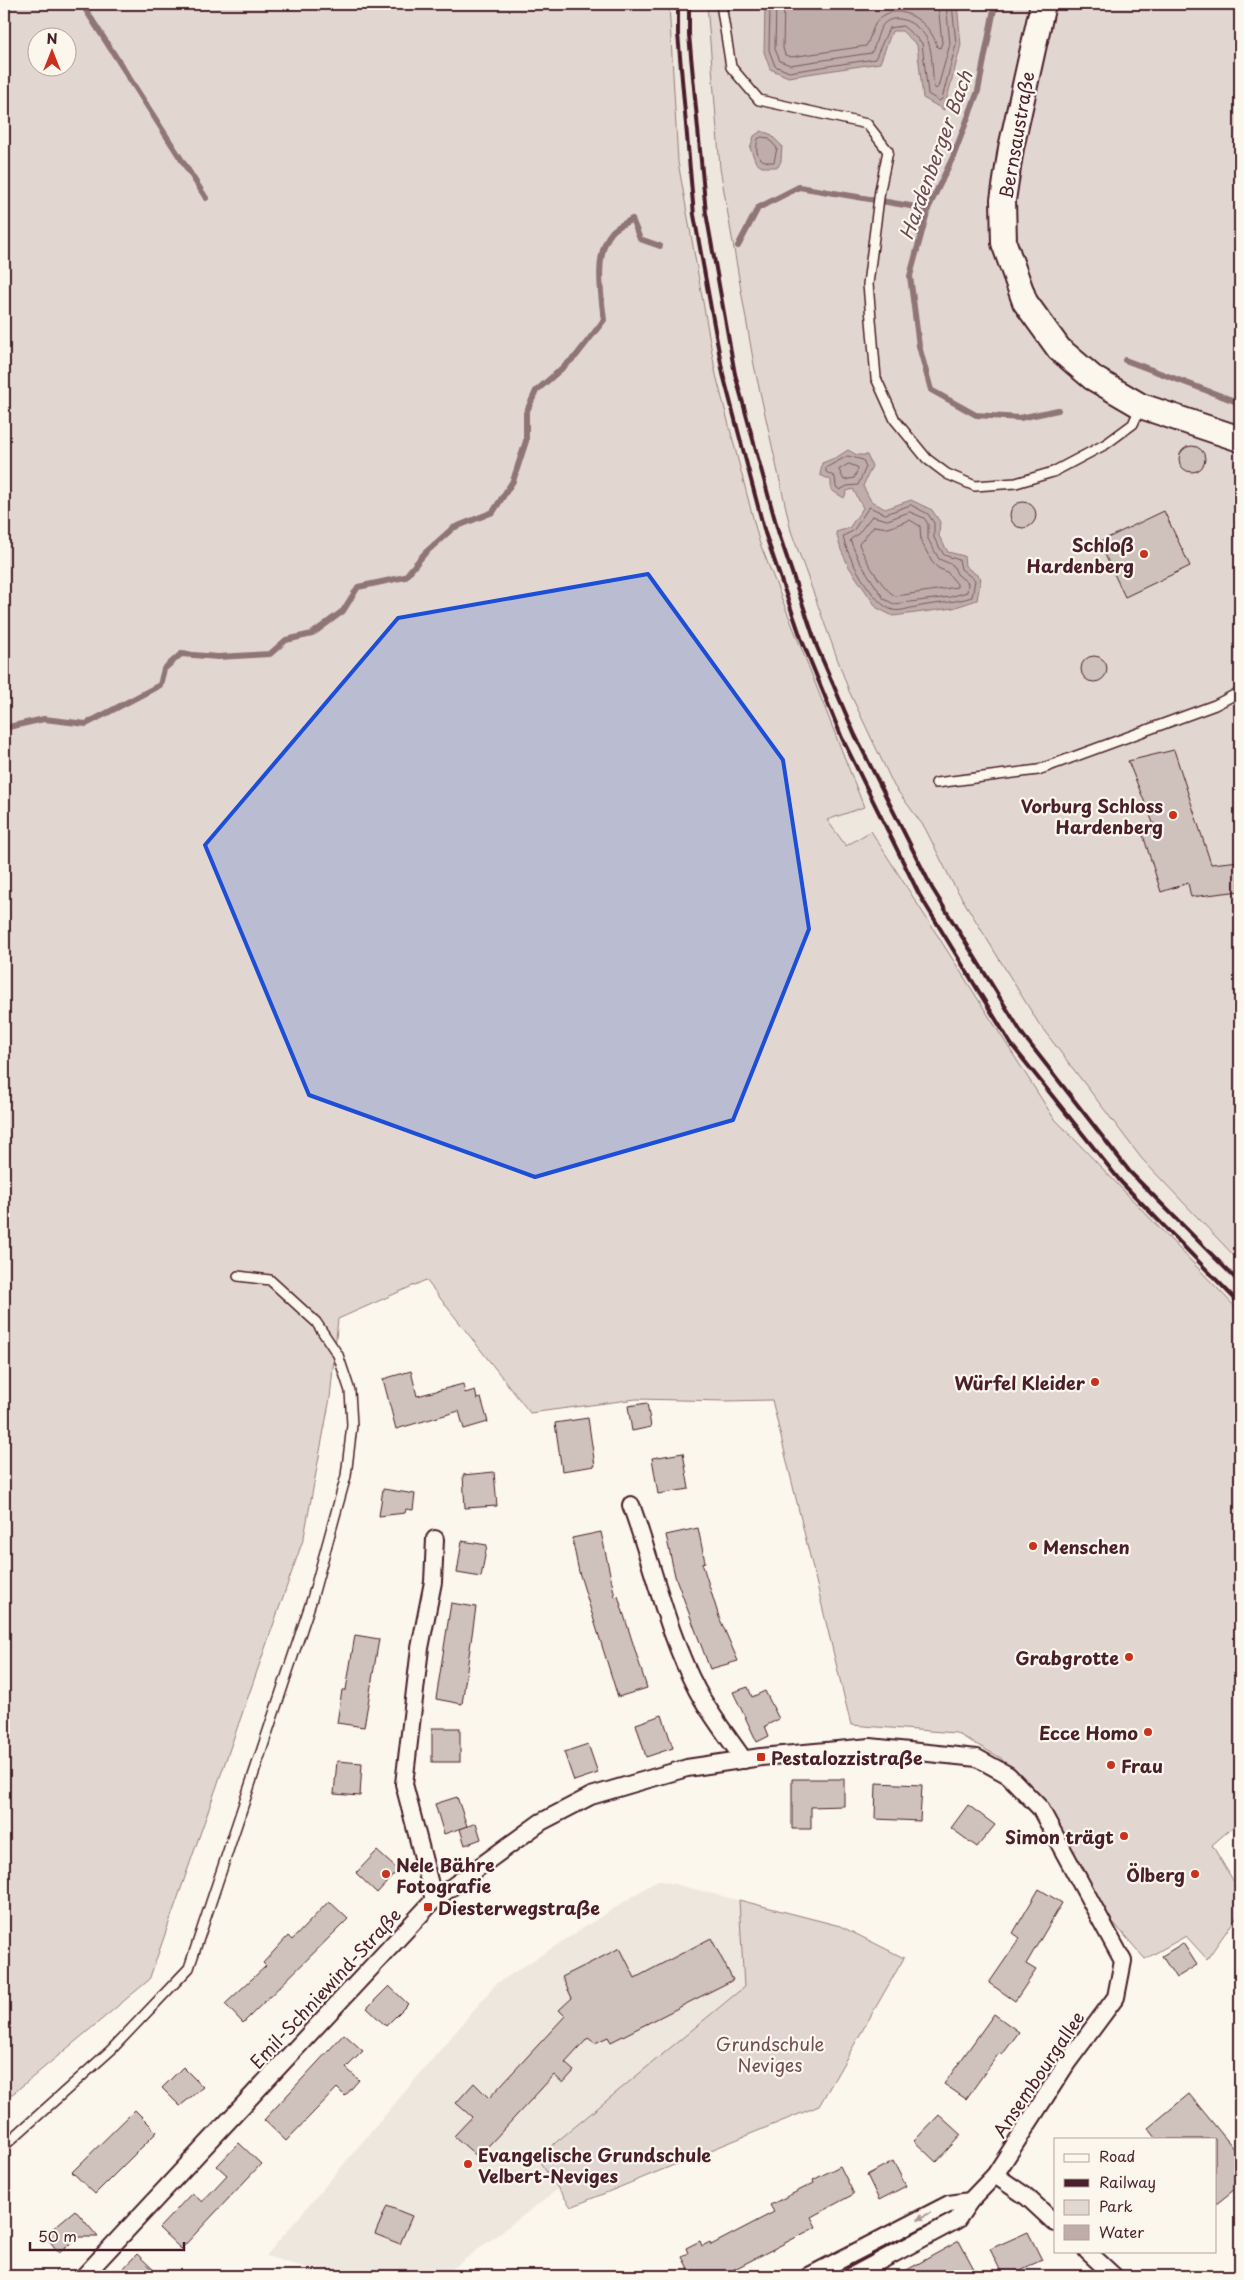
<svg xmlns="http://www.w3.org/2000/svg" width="1244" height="2280" font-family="'Playpen Sans',sans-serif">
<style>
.built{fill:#eee7de}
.green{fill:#e2d7d0;stroke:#967b7e;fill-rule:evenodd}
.water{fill:#bfadaa;stroke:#907477}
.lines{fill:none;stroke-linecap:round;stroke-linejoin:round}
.shore{stroke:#79585e;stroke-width:1}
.stream{stroke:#907477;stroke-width:6}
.building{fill:#cfc2bc;stroke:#4a1f2b}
.lane-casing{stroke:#4a1f2b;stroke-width:12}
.street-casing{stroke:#4a1f2b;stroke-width:20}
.secondary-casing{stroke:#4a1f2b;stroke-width:28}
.lane{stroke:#fbf7ec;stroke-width:9}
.street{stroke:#fbf7ec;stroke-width:16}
.secondary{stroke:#fbf7ec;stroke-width:24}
.rail{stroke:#4a1f2b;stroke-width:4}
.oneway{fill:#ab9695}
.marked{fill:#1d4ed8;fill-opacity:0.2;stroke:#1d4ed8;stroke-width:4;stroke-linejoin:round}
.poi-dot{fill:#c8321e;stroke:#fbf7ec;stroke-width:2}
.labels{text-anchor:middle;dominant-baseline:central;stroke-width:4.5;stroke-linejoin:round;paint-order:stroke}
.street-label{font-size:18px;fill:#4a1f2b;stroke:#fbf7ec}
.poi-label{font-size:18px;font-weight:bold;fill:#4a1f2b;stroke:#fbf7ec;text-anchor:end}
.park-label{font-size:18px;fill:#704d54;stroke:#fbf7ec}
.water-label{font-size:19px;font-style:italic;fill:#6d4a51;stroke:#fbf7ec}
</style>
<rect width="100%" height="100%" fill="#fbf7ec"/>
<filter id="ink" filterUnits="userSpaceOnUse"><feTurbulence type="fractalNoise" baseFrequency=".02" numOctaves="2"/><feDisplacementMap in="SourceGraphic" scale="10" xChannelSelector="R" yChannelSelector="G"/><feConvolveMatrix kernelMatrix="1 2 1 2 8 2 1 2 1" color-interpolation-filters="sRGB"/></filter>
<g filter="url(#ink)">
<g class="built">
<path d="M669 4H707L720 168 754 365 791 531 849 691 894 786 925 828 1142 1159 1240 1262V1312L1053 1117 871 831 846 846 827 820 863 807 759 541 716 375 678 162Z"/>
<path d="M658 1880 840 1926 713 2072 443 2276H334L266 2256 496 1984Z"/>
</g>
<g class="green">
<path d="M4 4H669L678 162 716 375 759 541 864 807 827 820 846 846 871 831 1053 1117 1240 1312V1828L1235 1825 1212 1845 1240 1892V1912L1207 1959 1186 1936 1145 1959 1079 1883 1001 1758 956 1733 851 1725 772 1400 725 1401 636 1399 530 1413 426 1280 338 1319 330 1398 304 1537 149 1980 4 2101ZM38 38H68V68H38Z"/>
<path d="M707 4H1240V1262L1142 1159 1039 1024 952 882 925 828 894 786 849 691 791 531 754 365 720 168Z"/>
<path d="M739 1900 840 1926 904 1958 819 2106 571 2207 537 2158 744 1987Z"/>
</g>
<g class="water">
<path d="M765 4H957L961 45 944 110 923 98 917 45 902 31H892L880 63 788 77 770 69 764 52Z"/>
<path d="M761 131 770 134 782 146 781 161 778 167H762L756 163 750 148 754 136Z"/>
<path d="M848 450 857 455H867L872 466 863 486 871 501 885 509 911 500 932 510 940 522 939 536 948 552 964 556 965 566 981 578 977 600 953 608 893 616 877 608 849 567 841 550 836 532 849 528 863 508 853 489 847 491 844 498 831 490V480L820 475 822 463 837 457Z"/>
</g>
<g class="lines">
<g class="shore">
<path d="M770 4 769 50 775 66 789 72 875 59 889 28 903 26 922 43 928 94 939 101 942 99 956 44 952 4"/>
<path d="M776 4 775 49 780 61 790 65 871 53C877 45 877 28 886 22 900 12 922 27 928 41 933 54 932 73 934 87L936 89 938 87 950 44 946 4"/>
<path d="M784 4 783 48 785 55 791 57 866 46C871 38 872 25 880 18 901 0 933 25 937 47L940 48 942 43 938 4"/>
<path d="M762 137 768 138 777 148 774 162C759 163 754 154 758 139Z"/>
<path d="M848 456 863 460 866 467 858 485 847 486 840 490 836 487 835 477 826 472V468Z"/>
<path d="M849 464 857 467 858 469 854 478 844 480 839 470Z"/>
<path d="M911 505 928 514 934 523V538L944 555 959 560 961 569 975 580 972 597C953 603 935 603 916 607 909 608 899 612 893 610 874 606 846 555 843 536L853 531 869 507 885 514Z"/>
<path d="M910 512 924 518 928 524V539L939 559 953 565 957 574 968 583 967 592 950 597 894 604 884 599 859 561 850 540 858 534 872 516 887 520Z"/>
<path d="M910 520 920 526 921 541 932 562 938 568 947 572 957 584V587L896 596C884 592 863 556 859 544L874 526 888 528Z"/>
</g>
<g class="stream">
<path d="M82 4 206 198"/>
<path d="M995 4 978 91 953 157 928 209 910 276 919 346 931 390 976 415 1020 418 1058 410"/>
<path d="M738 246 758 208 799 187 928 209"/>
<path d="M1125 360 1240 403"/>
<path d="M4 728 44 719 86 724 160 685 164 669 181 654 218 657 270 654 286 640 312 634 343 611 358 587 405 577 425 553 453 528 493 512 513 481 526 441V413L536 391 576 356 604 320C601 295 594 252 612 232 617 226 626 223 632 219L640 239 660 246"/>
</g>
</g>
<g class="building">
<circle cx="1192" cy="459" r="13"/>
<circle cx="1023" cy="515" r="13"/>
<path d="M1164 511 1190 566 1125 597 1099 542Z"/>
<circle cx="1094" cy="669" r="13"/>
<path d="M1174 750 1211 864 1240 861V891L1191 897 1188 883 1161 892 1143 835 1156 830 1128 761Z"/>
<path d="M411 1371 417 1396 463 1384 465 1393 475 1390 477 1399 481 1398 488 1422 464 1429 459 1411 396 1429 383 1379Z"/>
<path d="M647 1403 651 1427 632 1431 628 1406Z"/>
<path d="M588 1418 595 1466 562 1471 555 1423Z"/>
<path d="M683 1453 689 1489 658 1494 652 1458Z"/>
<path d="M494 1472 497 1506 465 1508 463 1475Z"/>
<path d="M383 1489 415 1494 413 1510 406 1509 405 1513 379 1516Z"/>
<path d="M698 1528 705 1562 702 1563 719 1617 738 1661 710 1669 675 1576 666 1535Z"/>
<path d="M601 1532 615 1597 618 1596 647 1688 618 1697 579 1572 572 1538Z"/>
<path d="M462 1541 487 1545 481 1577 457 1573Z"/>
<path d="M451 1603 476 1607 462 1704 436 1699Z"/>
<path d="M355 1635 379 1639 364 1727 337 1723 342 1690H346Z"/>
<path d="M748 1687 752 1697 765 1691 779 1719 765 1726 769 1736 757 1742 733 1692Z"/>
<path d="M662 1715 673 1748 646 1757 636 1724Z"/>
<rect x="432" y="1728" width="28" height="34"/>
<path d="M588 1744 598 1773 574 1781 564 1752Z"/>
<path d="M337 1761 362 1763 360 1796 334 1794Z"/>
<path d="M792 1779H844V1806L811 1807V1829H792Z"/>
<path d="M876 1783 922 1785 920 1821 875 1819Z"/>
<path d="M457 1797 467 1826 444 1834 435 1804Z"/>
<path d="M968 1805 995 1825 977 1847 951 1828Z"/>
<path d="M476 1823 481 1839 465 1845 460 1829Z"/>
<path d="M377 1851 398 1870 377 1893 356 1873Z"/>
<path d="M1039 1889 1062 1903 1026 1964 1036 1970 1015 2001 989 1983 1020 1938 1013 1933Z"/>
<path d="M329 1901 348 1919 243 2023 225 2004 266 1966 263 1963 288 1936 292 1940Z"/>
<path d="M711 1938 733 1980 611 2042 608 2037 595 2043 588 2038 565 2063 574 2071 563 2083 554 2075 478 2157 454 2136 472 2117 456 2103 474 2083 489 2098 565 2016 559 2010 572 1998 562 1977 620 1948 635 1978Z"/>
<path d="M1183 1943 1197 1965 1176 1978 1162 1956Z"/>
<path d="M389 1986 408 2004 386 2026 367 2008Z"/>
<path d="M994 2014 1019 2032 1002 2055 999 2053 966 2099 944 2084Z"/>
<path d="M344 2034 363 2051 346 2068 359 2080 345 2096 337 2088 286 2141 264 2120Z"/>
<path d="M183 2067 203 2087 180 2106 162 2088Z"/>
<path d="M1189 2094 1240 2156V2185L1215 2205V2139H1157L1148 2128Z"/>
<path d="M135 2110 157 2132 95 2194 72 2172Z"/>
<path d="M939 2115 961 2135 936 2162 914 2141Z"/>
<path d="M239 2143 261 2164 181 2249 159 2228 192 2193 202 2202 227 2175 217 2166Z"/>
<path d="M893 2161 906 2186 879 2200 867 2175Z"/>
<path d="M840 2166 854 2194 811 2217 816 2227 721 2276H692L682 2257 688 2253 686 2248 700 2241 702 2246 710 2242 711 2245 774 2212 770 2205 814 2183 813 2180Z"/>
<path d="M387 2206 412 2216 400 2244 375 2234Z"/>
<path d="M75 2210 98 2237H79L59 2253 45 2235Z"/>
<path d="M1028 2232 1042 2260 1007 2276H1003L990 2249Z"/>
<path d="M959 2241 974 2269 961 2276H896Z"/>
<path d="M137 2254 160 2276H116Z"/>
</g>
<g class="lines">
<defs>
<g id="lane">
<path d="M721 4 731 67 759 100 867 124 888 151 880 190 868 284 876 378 895 420 927 459 947 474 975 486 1016 483 1053 472 1106 444 1133 424 1141 406"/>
<path d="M936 783 1038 770 1215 705 1240 692"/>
<path d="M4 2146 111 2050 189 1968 312 1599 346 1476 352 1425 350 1391 338 1355 316 1322 270 1280 238 1276"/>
</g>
<g id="street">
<path d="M631 1505C653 1565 667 1633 697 1690 710 1714 728 1737 744 1760"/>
<path d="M434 1900 404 1784 420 1648 433 1582 435 1539"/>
<path d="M995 2175 1027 2197 1055 2223"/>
<path d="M1087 2251 1114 2276"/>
<path d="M84 2276 434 1900 541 1822 591 1796 635 1783 687 1768 761 1757 870 1747 977 1758 1008 1775 1040 1808 1123 1961 1116 1997 1067 2063 995 2175 970 2201 957 2220 852 2276"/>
<path d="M809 2276 949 2204 970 2201"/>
</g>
<path id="secondary" d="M1043 4 1011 148 1003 200 1004 243 1025 302 1059 349 1093 378 1141 406 1240 439"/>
</defs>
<use href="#lane" class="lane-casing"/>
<use href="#street" class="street-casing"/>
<use href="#secondary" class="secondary-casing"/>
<use href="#lane" class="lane"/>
<use href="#street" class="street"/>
<use href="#secondary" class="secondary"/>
<g class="rail">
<path d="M678 4V34L694 215 723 374 765 533 801 638 842 738 919 894 1011 1044 1121 1182 1240 1304"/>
<path d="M689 4V35L706 213 735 374 778 531 817 647 855 735 932 888 1023 1035 1130 1172 1240 1283"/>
</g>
</g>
<defs><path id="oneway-solid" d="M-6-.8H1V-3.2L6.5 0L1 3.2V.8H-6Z" transform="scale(1.25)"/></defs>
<use class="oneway" href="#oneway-solid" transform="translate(924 2216) rotate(153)"/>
</g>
<path class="marked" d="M648 574 783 760 809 929 733 1120 535 1177 309 1095 205 845 398 618Z"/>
<g class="poi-dot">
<circle cx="1144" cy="554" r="5"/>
<circle cx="1173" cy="815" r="5"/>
<circle cx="1095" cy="1382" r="5"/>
<circle cx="1033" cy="1546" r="5"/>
<circle cx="1129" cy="1657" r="5"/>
<circle cx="1148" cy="1732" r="5"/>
<rect x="756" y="1752" width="10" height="10" rx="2.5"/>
<circle cx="1111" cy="1765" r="5"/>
<circle cx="1124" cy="1836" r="5"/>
<circle cx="386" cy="1874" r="5"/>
<circle cx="1195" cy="1874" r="5"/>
<rect x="423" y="1902" width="10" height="10" rx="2.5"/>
<circle cx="468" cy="2164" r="5"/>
</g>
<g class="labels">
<g class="street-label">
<text transform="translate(1016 135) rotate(-80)">Bernsaustraße</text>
<text transform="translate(325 1988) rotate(-47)">Emil-Schniewind-Straße</text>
<text transform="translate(1038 2074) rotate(-56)">Ansembourgallee</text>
</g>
<g class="poi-label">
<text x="1134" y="544">Schloß<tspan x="1134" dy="21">Hardenberg</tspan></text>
<text x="1163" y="805">Vorburg Schloss<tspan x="1163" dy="21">Hardenberg</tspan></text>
<text x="1085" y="1382">Würfel Kleider</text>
<text x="1043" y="1546" text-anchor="start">Menschen</text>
<text x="1119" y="1657">Grabgrotte</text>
<text x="1138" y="1732">Ecce Homo</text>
<text x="771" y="1757" text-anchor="start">Pestalozzistraße</text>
<text x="1121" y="1765" text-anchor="start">Frau</text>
<text x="1114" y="1836">Simon trägt</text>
<text x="396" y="1864" text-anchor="start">Nele Bähre<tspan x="396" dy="21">Fotografie</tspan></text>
<text x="1185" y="1874">Ölberg</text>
<text x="438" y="1907" text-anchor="start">Diesterwegstraße</text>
<text x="478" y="2154" text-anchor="start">Evangelische Grundschule<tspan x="478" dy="21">Velbert-Neviges</tspan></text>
</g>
<g class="park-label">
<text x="770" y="2043">Grundschule<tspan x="770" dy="21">Neviges</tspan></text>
</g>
<g class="water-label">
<text transform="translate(935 155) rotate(-70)">Hardenberger Bach</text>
</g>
</g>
<rect width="1244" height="2280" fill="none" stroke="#fbf7ec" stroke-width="20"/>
<rect x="10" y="10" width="1224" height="2260" fill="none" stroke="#4a1f2b" stroke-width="2" filter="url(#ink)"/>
<rect x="1054" y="2138" width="162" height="115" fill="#fbf7ec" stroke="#b4a19f"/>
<rect x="1064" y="2154" width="25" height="8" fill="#fbf7ec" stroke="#b4a19f"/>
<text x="1099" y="2162" font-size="15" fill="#4a1f2b">Road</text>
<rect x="1064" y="2179" width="25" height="8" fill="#4a1f2b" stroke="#b4a19f"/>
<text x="1099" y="2188" font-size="15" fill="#4a1f2b">Railway</text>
<rect x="1064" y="2200" width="25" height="15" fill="#e2d7d0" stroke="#b4a19f"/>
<text x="1099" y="2212" font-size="15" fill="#4a1f2b">Park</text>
<rect x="1064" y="2225" width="25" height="15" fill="#bfadaa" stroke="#b4a19f"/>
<text x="1099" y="2238" font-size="15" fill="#4a1f2b">Water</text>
<g transform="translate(52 52)"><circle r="24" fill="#fbf7ec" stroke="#b4a19f"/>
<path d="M0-4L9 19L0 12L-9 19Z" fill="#c8321e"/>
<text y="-8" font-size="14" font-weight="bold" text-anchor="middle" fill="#4a1f2b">N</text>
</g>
<path d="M30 2242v8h154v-8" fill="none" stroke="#4a1f2b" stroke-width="2.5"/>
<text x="38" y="2242" font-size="15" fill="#4a1f2b" stroke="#fbf7ec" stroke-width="4" paint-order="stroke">50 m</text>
</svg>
